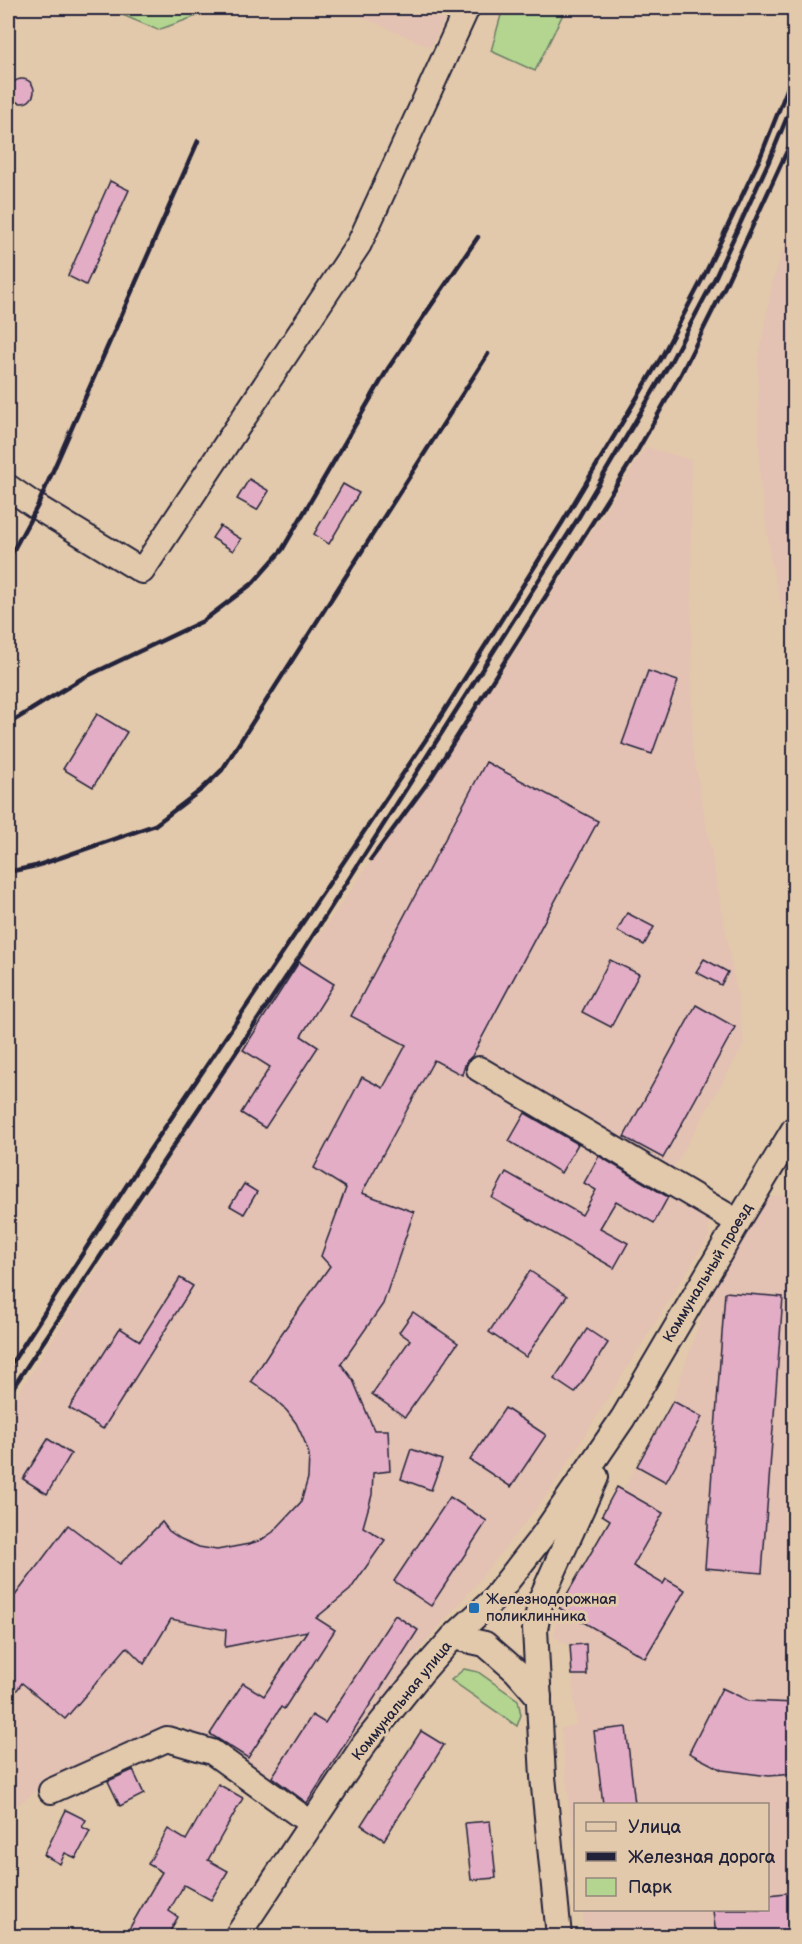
<svg xmlns="http://www.w3.org/2000/svg" width="802" height="1944" font-family="'Balsamiq Sans',sans-serif">
<style>
.built{fill:#e3c1b3}
.green{fill:#b3d590;stroke:#6a7c66;stroke-width:1.5}
.building{fill:#e2adc5;stroke:#22223b;stroke-width:1.5}
.lines{fill:none;stroke-linecap:round;stroke-linejoin:round}
.minor-casing{stroke:#22223b;stroke-width:28}
.minor{stroke:#e3c9ab;stroke-width:24}
.rail{stroke:#22223b;stroke-width:4.5}
.poi-dot{fill:#1f6fb2;stroke:#e3c9ab;stroke-width:2}
.labels{text-anchor:middle;dominant-baseline:central;stroke-width:6;stroke-linejoin:round;paint-order:stroke}
.street-label{font-size:15px;fill:#22223b;stroke:#e3c9ab}
.poi-label{font-size:15px;fill:#22223b;stroke:#e3c9ab;text-anchor:start}
</style>
<rect width="100%" height="100%" fill="#e3c9ab"/>
<filter id="ink" filterUnits="userSpaceOnUse"><feTurbulence type="fractalNoise" baseFrequency=".0167" numOctaves="2"/><feDisplacementMap in="SourceGraphic" scale="12" xChannelSelector="R" yChannelSelector="G"/><feConvolveMatrix kernelMatrix="1 2 1 2 8 2 1 2 1" color-interpolation-filters="sRGB"/></filter>
<g filter="url(#ink)">
<g class="built">
<path d="M341 8H450L431 47Z"/>
<path d="M794 219V651L772 567 760 481 758 361 773 280Z"/>
<path d="M646 447 691 460 692 747 737 994 744 1044 663 1187 708 1219 709 1236 550 1491 472 1589 422 1646 310 1811 181 1724 65 1770 8 1812V1409L238 1052 503 671Z"/>
<path d="M794 1158V1936H585L582 1910H768V1804H576L575 1854 561 1728 576 1725 571 1647 554 1636 559 1608 610 1520 602 1515 617 1487 623 1490 673 1401 710 1291 768 1198 791 1194 789 1168Z"/>
</g>
<g class="green">
<path d="M106 8H219L158 30Z"/>
<path d="M503 8H566L535 71 491 51Z"/>
<path d="M464 1669 478 1672 518 1700 521 1715 517 1726 451 1680Z"/>
</g>
<g class="building">
<circle cx="22" cy="91" r="12"/>
<path d="M110 181 129 190 86 285 68 276Z"/>
<path d="M249 479 269 491 257 510 237 499Z"/>
<path d="M343 484 359 493 329 544 314 534Z"/>
<path d="M220 526 241 539 233 551 212 538Z"/>
<path d="M648 671 678 681 652 754 622 744Z"/>
<path d="M97 714 127 732 93 787 63 769Z"/>
<path d="M486 762 598 821 472 1056 466 1062 462 1075 434 1060 362 1193 414 1212 383 1304 341 1364 353 1380 374 1430H388L390 1471 373 1473 372 1495 363 1527 385 1540 350 1590 316 1618 335 1630 284 1709 281 1707 248 1758 210 1734 243 1683 264 1696 307 1631 225 1647 226 1630 171 1619 144 1664 127 1647 65 1719 22 1683 8 1702V1605L68 1525 120 1564 162 1522 169 1531 181 1539 199 1547 217 1550 249 1544 261 1540 273 1532 301 1502 308 1478 309 1454 304 1440 296 1423 287 1411 271 1395 251 1381 282 1333 330 1266 321 1256 346 1188 314 1168 362 1077 383 1088 406 1045 351 1016Z"/>
<path d="M627 913 654 927 644 945 617 931Z"/>
<path d="M704 959 728 972 721 985 696 972Z"/>
<path d="M610 960 639 974 611 1027 582 1012Z"/>
<path d="M299 962 334 984 301 1036 318 1047 265 1128 241 1113 270 1067 243 1050Z"/>
<path d="M696 1005 735 1027 663 1158 624 1137Z"/>
<path d="M525 1113 578 1144 561 1173 509 1141Z"/>
<path d="M599 1156 668 1197 654 1223 616 1201 600 1228 628 1243 614 1268 492 1198 506 1172 582 1215 596 1190 584 1183Z"/>
<path d="M244 1184 257 1192 244 1214 230 1206Z"/>
<path d="M530 1271 567 1296 526 1357 489 1332Z"/>
<path d="M180 1278 193 1286 103 1429 69 1408 120 1328 140 1341Z"/>
<path d="M725 1292 783 1297 762 1573 705 1568Z"/>
<path d="M413 1312 458 1343 405 1417 372 1394 410 1340 399 1332Z"/>
<path d="M587 1329 608 1343 575 1393 554 1379Z"/>
<path d="M673 1401 702 1417 666 1482 637 1466Z"/>
<path d="M505 1408 546 1435 511 1487 470 1460Z"/>
<path d="M48 1439 71 1454 47 1494 23 1479Z"/>
<path d="M411 1449 442 1460 431 1490 401 1479Z"/>
<path d="M617 1487 663 1513 633 1566 663 1584 666 1579 685 1590 645 1658 559 1608 610 1520 602 1515Z"/>
<path d="M450 1497 487 1521 431 1606 394 1581Z"/>
<path d="M395 1615 418 1630 307 1803 272 1777 312 1715 325 1723Z"/>
<path d="M586 1644 587 1675H572L570 1645Z"/>
<path d="M722 1688 749 1701 795 1703V1774L769 1776 722 1770 689 1753Z"/>
<path d="M626 1727 635 1804H603L594 1731Z"/>
<path d="M421 1731 444 1745 384 1840 361 1825Z"/>
<path d="M133 1770 144 1794 120 1806 108 1781Z"/>
<path d="M218 1784 243 1798 208 1860 228 1871 211 1900 184 1885 169 1911 178 1917 167 1936H125L162 1872 148 1864 168 1829 186 1840Z"/>
<path d="M66 1810 86 1820 82 1827 90 1831 76 1858 65 1853 60 1864 44 1855Z"/>
<path d="M490 1821 496 1878 471 1880 465 1823Z"/>
<path d="M795 1892V1936H716L713 1910H768V1895Z"/>
</g>
<g class="lines">
<defs>
<g id="minor">
<path d="M8 487 37 507 142 571 359 244 467 8"/>
<path d="M479 1069 738 1222"/>
<path d="M453 1637 485 1644 516 1671 539 1697"/>
<path d="M51 1791 167 1739 212 1752 312 1824"/>
<path d="M237 1936 365 1743 422 1672 453 1637 492 1601 544 1534 623 1418 738 1222 794 1129"/>
<path d="M559 1936 543 1777 535 1629 541 1599 596 1477"/>
</g>
</defs>
<use href="#minor" class="minor-casing"/>
<use href="#minor" class="minor"/>
<g class="rail">
<path d="M8 560 37 507 198 141"/>
<path d="M8 724 81 679 203 621 253 583 282 550 389 367 478 237"/>
<path d="M371 859 431 778 635 455 681 374 724 288 794 136"/>
<path d="M8 872 36 866 155 825 201 790 222 770 488 354"/>
<path d="M8 1369 143 1160 431 732 562 523 662 356 706 272 760 158 794 72"/>
<path d="M8 1395 300 956 577 520 671 361 716 276 769 161 794 100"/>
</g>
</g>
</g>
<rect class="poi-dot" x="468" y="1602" width="12" height="12" rx="3"/>
<g class="labels">
<g class="street-label">
<text transform="translate(708 1273) rotate(-59)">Коммунальный проезд</text>
<text transform="translate(402 1701) rotate(-51)">Коммунальная улица</text>
</g>
<g class="poi-label">
<text x="486" y="1599">Железнодорожная<tspan x="486" dy="17">поликлинника</tspan></text>
</g>
</g>
<rect width="802" height="1944" fill="none" stroke="#e3c9ab" stroke-width="30"/>
<rect x="15" y="15" width="772" height="1914" fill="none" stroke="#22223b" stroke-width="2" filter="url(#ink)"/>
<rect x="574" y="1803" width="195" height="108" fill="#e3c9ab" stroke="#96867e" stroke-width="1.5"/>
<rect x="586" y="1822" width="30" height="9" fill="#e3c9ab" stroke="#96867e" stroke-width="1.5"/>
<text x="628" y="1833" font-size="18" fill="#22223b">Улица</text>
<rect x="586" y="1852" width="30" height="9" fill="#22223b" stroke="#96867e" stroke-width="1.5"/>
<text x="628" y="1863" font-size="18" fill="#22223b">Железная дорога</text>
<rect x="586" y="1878" width="30" height="18" fill="#b3d590" stroke="#96867e" stroke-width="1.5"/>
<text x="628" y="1893" font-size="18" fill="#22223b">Парк</text>
</svg>
